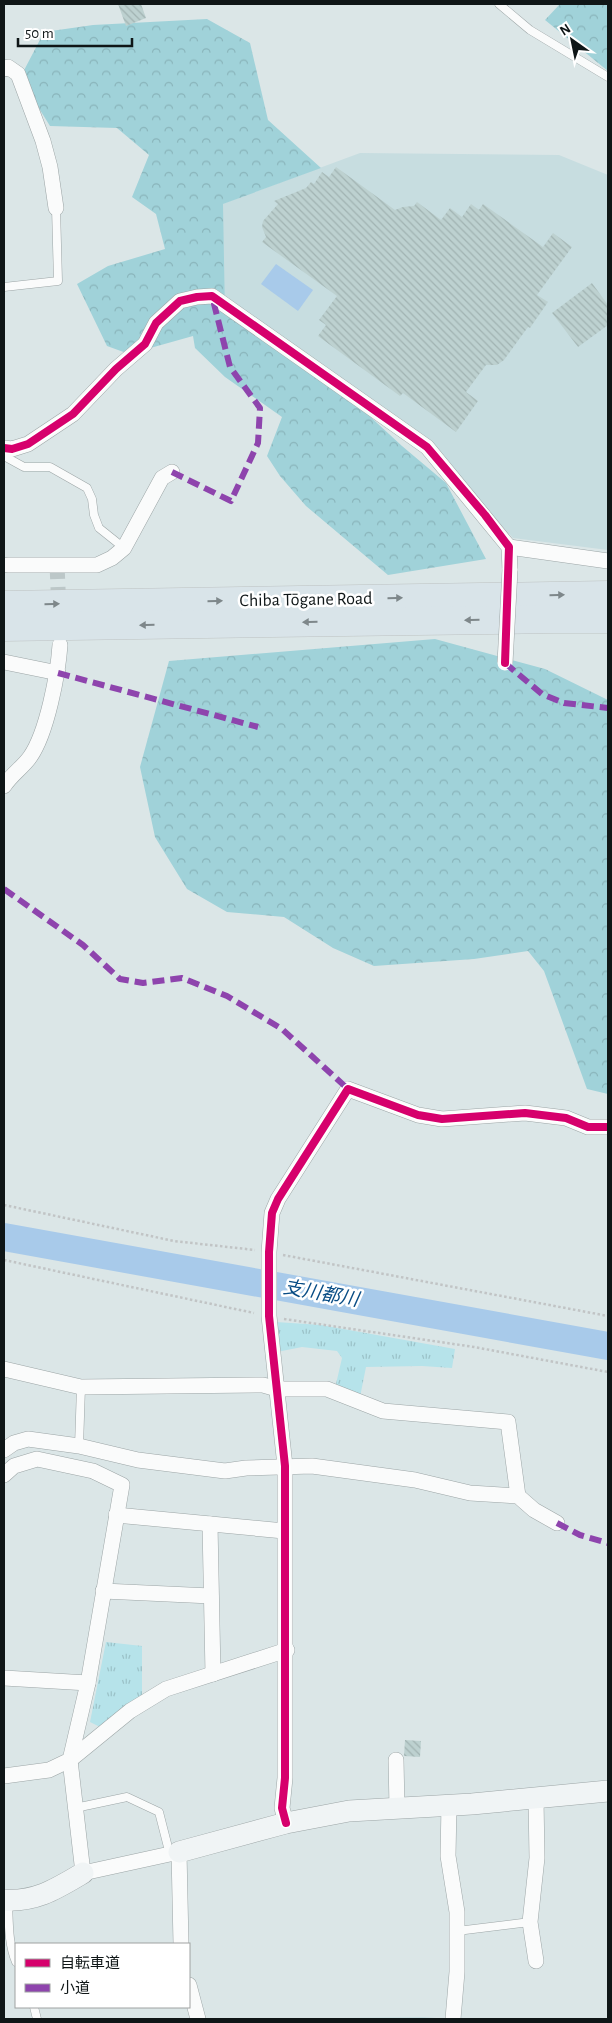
<svg xmlns="http://www.w3.org/2000/svg" width="612" height="2023" font-family="'Alegreya Sans','Noto Sans JP',sans-serif">
<style>
.built{fill:#c7dde0}
.forest{fill:url(#forest-crowns)}
.park{fill:url(#park-tufts)}
.water{fill:#a8caea}
.lines{fill:none;stroke-linecap:round;stroke-linejoin:round}
.river{stroke:#a8caea;stroke-width:28}
.building{fill:url(#building-back-hatch)}
.street-tunnel{stroke:#bcc7c8;stroke-width:15;stroke-dasharray:15 8;stroke-linecap:butt}
.lane-casing{stroke:#9ca5a6;stroke-width:9}
.street-casing{stroke:#9ca5a6;stroke-width:16}
.secondary-casing{stroke:#9ca5a6;stroke-width:22}
.highway-casing{stroke:#bec3c3;stroke-width:29}
.path{stroke:#c1c4c5;stroke-width:2.5;stroke-dasharray:2.5 2.5;stroke-linecap:butt}
.lane{stroke:#fafbfb;stroke-width:8}
.street{stroke:#fafbfb;stroke-width:15}
.secondary{stroke:#f0f4f5;stroke-width:21}
.highway{stroke:#d9e4e9;stroke-width:28}
.street-bridge-casing{stroke:#9ca5a6;stroke-width:16;stroke-linecap:butt}
.street-bridge{stroke:#fafbfb;stroke-width:15}
.quiet{stroke:#8e44ad;stroke-width:6;stroke-dasharray:12 6;stroke-linecap:butt}
.cycleway-casing{stroke:#fff;stroke-width:11}
.cycleway{stroke:#d6006c;stroke-width:8}
.oneway{fill:#7e878a}
.labels{text-anchor:middle;dominant-baseline:central;stroke-width:5;stroke-linejoin:round;paint-order:stroke}
.street-label{font-size:18px;fill:#0f1617;stroke:#fff}
.water-label{font-size:19px;font-style:italic;fill:#094d85;stroke:#fff}
</style>
<defs>
<pattern id="forest-crowns" width="20" height="18" patternUnits="userSpaceOnUse" patternTransform="scale(1.25)"><rect width="20" height="18" fill="#a0d2d9"/><path d="M2 6a3 3 0 1 1 6 0M12 15a3 3 0 1 1 6 0" fill="none" stroke="#89b4ba"/></pattern>
<pattern id="park-tufts" width="24" height="20" patternUnits="userSpaceOnUse" patternTransform="scale(1.25)"><rect width="24" height="20" fill="#b6e3ea"/><path d="M3 7l-1-3M5 7V3M7 7l1-3M15 17l-1-3M17 17v-4M19 17l1-3" fill="none" stroke="#9bc2c8"/></pattern>
<pattern id="building-back-hatch" width="6" height="6" patternUnits="userSpaceOnUse" patternTransform="scale(1.25)"><rect width="6" height="6" fill="#bdd1d0"/><path d="M-1 5l2 2M0 0l6 6M5-1l2 2" fill="none" stroke="#a1b3b2"/></pattern>
</defs>
<rect width="100%" height="100%" fill="#dbe6e7"/>
<g class="built">
<path d="M360 153 559 155 608 175V550L513 538 428 444 224 297 222 204Z"/>
<path d="M423 2017 449 2019 343 2018Z"/>
</g>
<g class="forest">
<path d="M560 4H605L608 6V71L545 20Z"/>
<path d="M207 19 250 43 268 120 321 168 223 204 225 314 363 410 402 446 446 483 486 559 388 575 306 506 280 476 267 456 282 417 225 377 195 348 193 336 129 354 107 346 77 284 108 266 165 249 156 214 132 197 149 155 117 128 50 126 20 78 44 32 93 25Z"/>
<path d="M435 639 545 669 608 700V1094L587 1089 544 971 528 951 474 959 374 966 333 948 284 917 227 912 187 889 155 837 140 767 169 661Z"/>
</g>
<g class="park">
<path d="M276 1322 321 1325 455 1349 452 1368 422 1366 366 1367 360 1397 336 1384 342 1358 337 1351 302 1347 277 1352Z"/>
<path d="M106 1642 142 1646V1696L102 1728 90 1722Z"/>
</g>
<path class="water" d="M276 264 313 290 298 311 261 284Z"/>
<g class="lines">
<path class="river" d="M4 1237 608 1346"/>
</g>
<g class="building">
<path d="M118 4H141L146 18 126 26Z"/>
<path d="M336 167 395 210 403 207 414 206 417 202 441 220 450 208 462 217 471 204 479 210 483 204 543 247 553 233 572 247 537 295 548 302 530 328 528 327 504 360 497 365H486L466 392 478 401 456 432 403 393 400 396 318 336 326 325 319 320 337 296 262 242 266 237 262 227 263 221 278 204 274 201 306 188 311 182 314 184 322 172 329 177Z"/>
<path d="M592 283 608 305V325L578 347 552 313Z"/>
<path d="M405 1740 421 1741 420 1757 404 1756Z"/>
</g>
<g class="lines">
<path class="street-tunnel" d="M57 564 59 611"/>
<defs>
<g id="lane">
<path d="M499 4 530 30 608 77"/>
<path d="M4 287 58 281 56 208"/>
<path d="M4 456 24 467H50L87 488 92 499 94 515 99 528 124 548"/>
<path d="M79 1446 81 1387"/>
<path d="M75 1808 127 1797 159 1812 170 1855"/>
<path d="M8 1902C9 1922 8 1943 16 1962"/>
<path d="M457 1931 530 1922"/>
<path d="M34 2007 37 2019"/>
</g>
<g id="street">
<path d="M4 69 8 67 18 74 43 141 50 167 56 208"/>
<path d="M4 448 12 449 28 444 73 414 116 369 145 344 156 323 180 301 197 297 212 296 427 447 509 547 510 570"/>
<path d="M509 547 608 561"/>
<path d="M8 565H97L112 558 124 548 162 478 172 472"/>
<path d="M4 662 58 673"/>
<path d="M4 786C11 775 23 767 30 757 47 733 58 674 60 645"/>
<path d="M4 1369 81 1387 263 1385 277 1389H327L383 1411 508 1422 518 1496"/>
<path d="M4 1450 14 1443 28 1439 79 1446 138 1460 225 1471 246 1468 312 1466 415 1480 470 1493 518 1496 534 1510 557 1523"/>
<path d="M4 1475 14 1466 37 1459 93 1471 122 1485 88 1683 70 1760 83 1873 179 1852 181 1944"/>
<path d="M116 1515 284 1531"/>
<path d="M210 1524 213 1674"/>
<path d="M103 1591 211 1596"/>
<path d="M4 1678 88 1683"/>
<path d="M396 1760 397 1807"/>
<path d="M4 1776 49 1770 70 1760 130 1711 166 1689 287 1650"/>
<path d="M449 1805 448 1856 457 1912V1972L453 2019"/>
<path d="M286 1823 282 1808 285 1778V1466L269 1316V1252L272 1213 278 1199 348 1089 418 1115 442 1119 525 1113 566 1118 588 1127H608"/>
<path d="M536 1961 530 1922 537 1858 536 1799"/>
<path d="M189 1985 198 2019"/>
</g>
<g id="secondary">
<path d="M179 1852 286 1823 349 1811 472 1804 608 1791"/>
<path d="M4 1900C36 1902 56 1889 83 1873"/>
</g>
<g id="highway">
<path d="M4 605 608 595"/>
<path d="M4 627 553 619H608"/>
</g>
</defs>
<use href="#lane" class="lane-casing"/>
<use href="#street" class="street-casing"/>
<use href="#secondary" class="secondary-casing"/>
<use href="#highway" class="highway-casing"/>
<g class="path">
<path d="M4 1205 174 1241 255 1250"/>
<path d="M283 1255 608 1316"/>
<path d="M4 1260 254 1313"/>
<path d="M284 1319 474 1347 608 1372"/>
</g>
<use href="#lane" class="lane"/>
<use href="#street" class="street"/>
<use href="#secondary" class="secondary"/>
<use href="#highway" class="highway"/>
<defs>
<path id="street-bridge" d="M505 663 510 570"/>
</defs>
<use href="#street-bridge" class="street-bridge-casing"/>
<use href="#street-bridge" class="street-bridge"/>
<g class="quiet">
<path d="M172 472 231 501 258 443 260 408 230 367 212 296"/>
<path d="M505 663 542 694 564 703 608 708"/>
<path d="M58 673 258 727"/>
<path d="M4 889 83 945 120 979 143 983 182 978 227 996 282 1029 348 1089"/>
<path d="M557 1523 580 1535 608 1543"/>
</g>
<defs>
<g id="cycleway">
<path d="M4 448 12 449 28 444 73 414 116 369 145 344 156 323 180 301 197 297 212 296 427 447 485 515 509 547 505 663"/>
<path d="M286 1823 282 1808 285 1778V1466L269 1316V1252L272 1213 278 1199 348 1089 418 1115 442 1119 525 1113 566 1118 588 1127H608"/>
</g>
</defs>
<use href="#cycleway" class="cycleway-casing"/>
<use href="#cycleway" class="cycleway"/>
</g>
<defs><path id="oneway-solid" d="M-6-.8H1V-3.2L6.5 0L1 3.2V.8H-6Z" transform="scale(1.25)"/></defs>
<g class="oneway">
<use href="#oneway-solid" transform="translate(557 595) rotate(-1)"/>
<use href="#oneway-solid" transform="translate(395 598) rotate(-1)"/>
<use href="#oneway-solid" transform="translate(215 601) rotate(-1)"/>
<use href="#oneway-solid" transform="translate(52 604) rotate(-1)"/>
<use href="#oneway-solid" transform="translate(472 620) rotate(179)"/>
<use href="#oneway-solid" transform="translate(310 622) rotate(179)"/>
<use href="#oneway-solid" transform="translate(147 625) rotate(179)"/>
</g>
<g class="labels">
<g class="street-label">
<text transform="translate(306 600) rotate(-1)">Chiba Tōgane Road</text>
</g>
<g class="water-label">
<text transform="translate(321 1294) rotate(10)">支川都川</text>
</g>
</g>
<rect width="612" height="2023" fill="none" stroke="#0f1617" stroke-width="10"/>
<rect x="15" y="1943" width="175" height="65" fill="#ffffff" stroke="#9fa2a2"/>
<rect x="25" y="1959" width="25" height="8" fill="#d6006c" stroke="#9fa2a2"/>
<text x="60" y="1968" font-size="15" fill="#0f1617">自転車道</text>
<rect x="25" y="1984" width="25" height="8" fill="#8e44ad" stroke="#9fa2a2"/>
<text x="60" y="1993" font-size="15" fill="#0f1617">小道</text>
<g transform="translate(572 40) rotate(327)" stroke="#ffffff" stroke-width="4" paint-order="stroke">
<path d="M0-4L9 19L0 12L-9 19Z" fill="#0f1617"/>
<text y="-8" font-size="14" font-weight="bold" text-anchor="middle" fill="#0f1617">N</text>
</g>
<path d="M18 38v8h114v-8" fill="none" stroke="#0f1617" stroke-width="2.5"/>
<text x="25" y="38" font-size="15" fill="#0f1617" stroke="#ffffff" stroke-width="4" paint-order="stroke">50 m</text>
</svg>
